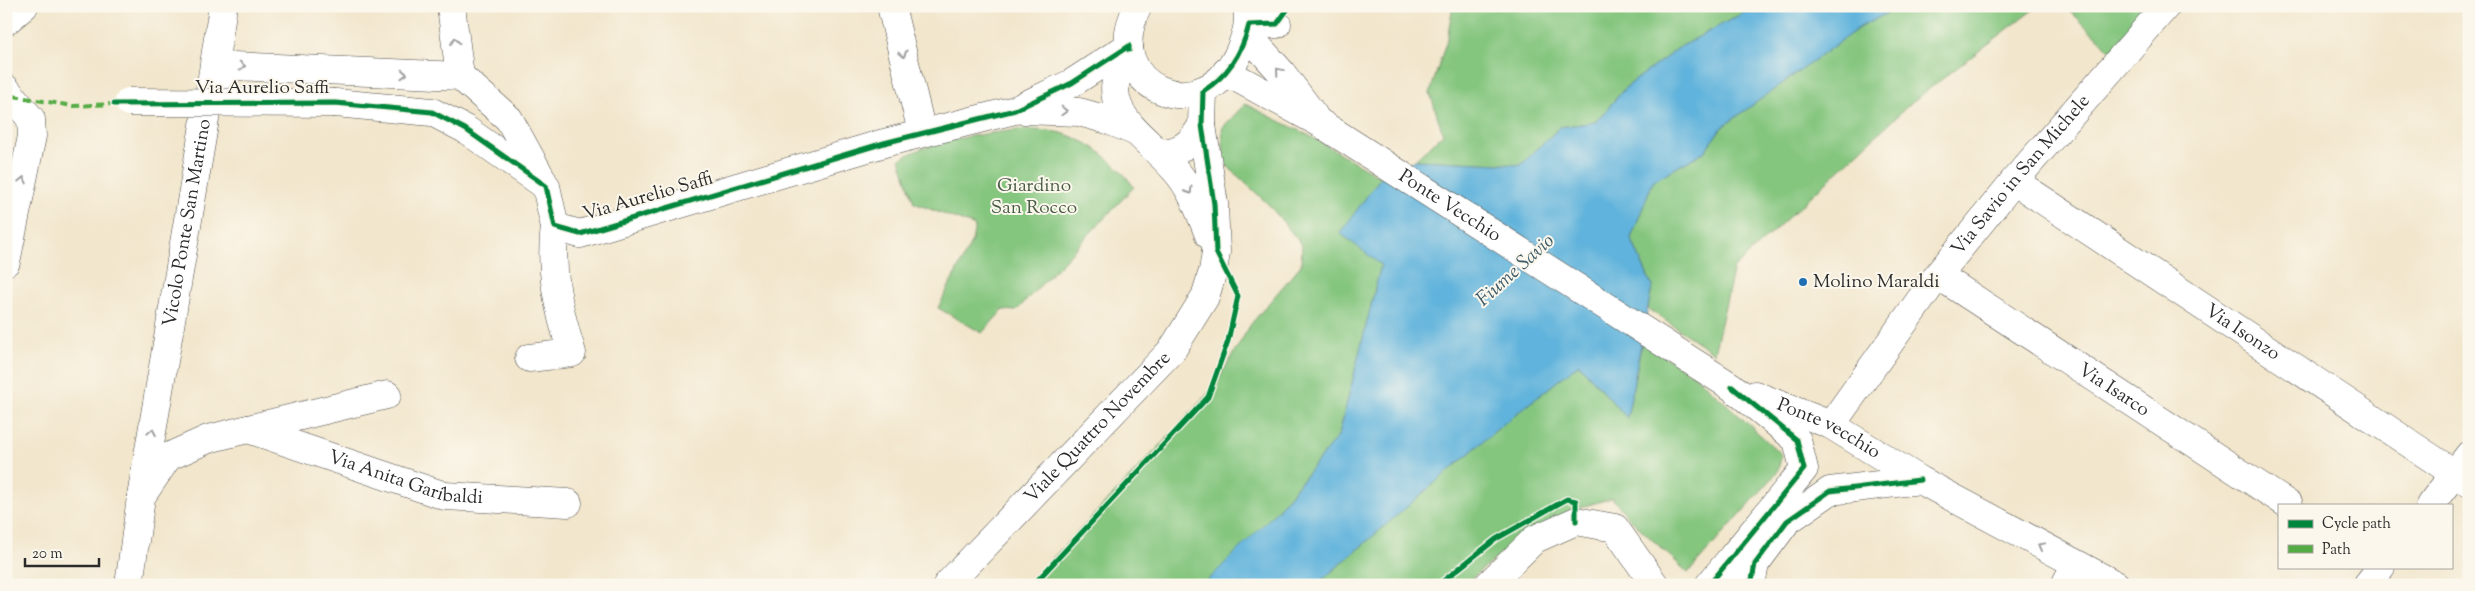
<svg xmlns="http://www.w3.org/2000/svg" width="2475" height="591" font-family="'Sorts Mill Goudy',serif">
<style>
.green{fill:#85c67f;stroke:#587855}
.water{fill:#61b3dc;stroke:#466f84}
.lines{fill:none;stroke-linecap:round;stroke-linejoin:round}
.minor-casing{stroke:#494743;stroke-width:29}
.tertiary-casing{stroke:#494743;stroke-width:29}
.minor{stroke:#fff;stroke-width:28}
.tertiary{stroke:#fff;stroke-width:28}
.minor-bridge-casing{stroke:#494743;stroke-width:29;stroke-linecap:butt}
.minor-bridge{stroke:#fff;stroke-width:28}
.quiet{stroke:#54ab44;stroke-width:4;stroke-dasharray:8 4;stroke-linecap:butt}
.cycleway-casing{stroke:#fbf7ec;stroke-width:8}
.cycleway{stroke:#00873e;stroke-width:5}
.oneway{stroke:#a0a0a0}
.poi-dot{fill:#1f6fb2;stroke:#fbf7ec;stroke-width:2}
.labels{text-anchor:middle;dominant-baseline:central;stroke-width:4;stroke-linejoin:round;paint-order:stroke}
.street-label{font-size:19px;fill:#2b2b2b;stroke:#fbf7ec}
.park-label{font-size:19px;fill:#465a44;stroke:#fbf7ec}
.poi-label{font-size:19px;fill:#2b2b2b;stroke:#fbf7ec;text-anchor:start}
.water-label{font-size:20px;font-style:italic;fill:#3e5b69;stroke:#fbf7ec}
</style>
<rect width="100%" height="100%" fill="#fbf7ec"/>
<filter id="ink" filterUnits="userSpaceOnUse"><feTurbulence type="fractalNoise" baseFrequency=".02" numOctaves="2"/><feDisplacementMap in="SourceGraphic" scale="10" xChannelSelector="R" yChannelSelector="G"/><feConvolveMatrix kernelMatrix="1 2 1 2 8 2 1 2 1" color-interpolation-filters="sRGB"/></filter>
<filter id="wash" filterUnits="userSpaceOnUse"><feTurbulence type="fractalNoise" baseFrequency=".0096" numOctaves="4" result="noise"/><feDisplacementMap in="SourceGraphic" scale="20" xChannelSelector="R" yChannelSelector="G"/><feGaussianBlur stdDeviation="1.12" result="paint"/><feColorMatrix in="noise" values="0 0 0 0 0 0 0 0 0 0 0 0 0 0 0 0 0 1.4 0 .05"/><feComposite in="paint" operator="in"/></filter>
<g filter="url(#wash)">
<rect width="100%" height="100%" fill="#f2e6cc"/>
<g class="green">
<path d="M1453 6H1756L1680 47 1625 88 1596 122 1560 127 1521 165 1415 160 1443 134 1430 93 1447 39Z"/>
<path d="M1901 6H2038L1912 102 1734 268 1714 353 1648 309 1652 286 1631 238 1653 181 1704 152 1721 128 1860 27Z"/>
<path d="M2065 6H2157L2115 55Z"/>
<path d="M1245 104 1308 135 1381 177V265L1339 435 1277 511 1203 585H1027L1176 429 1213 388 1251 324 1301 265 1302 245 1269 205 1224 163 1222 128Z"/>
<path d="M1026 129C1038 131 1053 130 1065 134 1094 144 1116 162 1134 187L1016 311 1003 310 982 333 938 308 972 241 975 226 914 203 900 159C933 139 989 133 1026 129Z"/>
<path d="M1642 342 1697 377 1782 455 1777 473 1688 573 1630 519 1612 498 1585 506 1524 536 1463 585H1316L1502 425 1579 364 1627 418Z"/>
</g>
<path class="water" d="M1756 6H1901L1860 27 1721 128 1704 152 1653 181 1631 238 1652 286 1627 418 1579 364 1502 425 1316 585H1203L1277 511 1339 435 1381 265 1340 233 1381 177 1415 160 1521 165 1560 127 1596 122 1625 88 1680 47Z"/>
</g>
<g filter="url(#ink)">
<g class="lines">
<defs>
<g id="minor">
<path d="M451 6 460 76"/>
<path d="M891 6 922 132"/>
<path d="M1249 25 1277 24"/>
<path d="M211 84 223 6"/>
<path d="M6 89 31 119 32 136 6 262"/>
<path d="M335 103 432 112 465 129 546 186 555 227 580 234 884 143 1015 110 1072 83 1129 46"/>
<path d="M1022 110 1079 112 1108 120 1134 131"/>
<path d="M1159 153C1180 153 1192 143 1202 125"/>
<path id="s1" d="M2014 181 2469 483"/>
<path id="s2" d="M1938 275 2289 505"/>
<path d="M529 358 572 353C559 312 549 270 555 227"/>
<path id="s3" d="M1831 425 1938 275 2014 181 2166 6"/>
<path d="M248 429 387 395"/>
<path id="s4" d="M141 497 211 84 233 66 460 76 509 119 542 179"/>
<path d="M2430 505 2469 455"/>
<path id="s5" d="M129 585 141 497 168 457 208 439 248 429 445 496 568 503"/>
<path d="M1488 585 1535 539 1576 521 1615 528 1655 585"/>
<path d="M1709 585 1734 555"/>
<path d="M1751 585 1755 564 1787 521 1830 491 1920 480"/>
<path d="M2065 585 2075 565"/>
<path d="M2367 585 2381 567"/>
</g>
<g id="tertiary">
<path d="M1138 6C1096 88 1206 133 1240 50 1246 35 1250 23 1247 6"/>
<path d="M6 21 24 6"/>
<path d="M1247 34 1281 72 1314 116"/>
<path d="M1129 50C1088 113 1147 133 1180 176 1193 193 1201 215 1209 235"/>
<path id="s6" d="M1226 72 1320 123 1732 387 1797 440 1804 469 1734 555V585"/>
<path id="s7" d="M1755 395 1831 425 1920 480 2116 585"/>
<path id="s8" d="M947 585 1172 350 1205 297 1213 271 1216 252 1214 204 1202 125 1203 91"/>
</g>
</defs>
<use href="#minor" class="minor-casing"/>
<use href="#tertiary" class="tertiary-casing"/>
<use href="#minor" class="minor"/>
<use href="#tertiary" class="tertiary"/>
<defs>
<path id="minor-bridge" d="M129 102 335 103"/>
</defs>
<use href="#minor-bridge" class="minor-bridge-casing"/>
<use href="#minor-bridge" class="minor-bridge"/>
<path class="quiet" d="M13 96 73 106 114 104"/>
<defs>
<g id="cycleway">
<path d="M114 104 335 103 432 112 465 129 546 186 555 227 580 234 884 143 1015 110 1072 83 1129 46V50"/>
<path d="M1033 585 1208 397 1228 341 1238 296 1216 252 1214 204 1202 125 1203 91C1228 76 1242 53 1249 25L1277 24 1290 6"/>
<path d="M1438 585 1496 539 1567 499 1576 501V521"/>
<path d="M1709 585 1804 469 1797 440 1732 387"/>
<path d="M1751 585 1755 564 1787 521 1830 491 1920 480"/>
</g>
</defs>
<use href="#cycleway" class="cycleway-casing"/>
<use href="#cycleway" class="cycleway"/>
</g>
<defs><path id="oneway-chevron" d="M-2-3.5L2.5 0L-2 3.5" fill="none" stroke-width="1.6" stroke-linecap="round" stroke-linejoin="round" transform="scale(1.25)"/></defs>
<g class="oneway">
<use href="#oneway-chevron" transform="translate(455 41) rotate(-97)"/>
<use href="#oneway-chevron" transform="translate(903 54) rotate(76)"/>
<use href="#oneway-chevron" transform="translate(242 66) rotate(2)"/>
<use href="#oneway-chevron" transform="translate(1279 71) rotate(-130)"/>
<use href="#oneway-chevron" transform="translate(404 74) rotate(2)"/>
<use href="#oneway-chevron" transform="translate(1064 111) rotate(2)"/>
<use href="#oneway-chevron" transform="translate(23 180) rotate(-78)"/>
<use href="#oneway-chevron" transform="translate(1189 191) rotate(59)"/>
<use href="#oneway-chevron" transform="translate(152 432) rotate(-80)"/>
<use href="#oneway-chevron" transform="translate(2041 546) rotate(-151)"/>
</g>
</g>
<circle class="poi-dot" cx="1803" cy="282" r="5"/>
<g class="labels">
<g class="street-label">
<text x="262" y="88">Via Aurelio Saffi</text>
<text stroke="none"><textPath href="#s3" startOffset="314">Via Savio in San Michele</textPath></text>
<text transform="translate(648 197) rotate(-16)">Via Aurelio Saffi</text>
<text stroke="none"><textPath href="#s6" startOffset="261">Ponte Vecchio</textPath></text>
<text stroke="none"><textPath href="#s4" startOffset="278">Vicolo Ponte San Martino</textPath></text>
<text stroke="none"><textPath href="#s1" startOffset="274">Via Isonzo</textPath></text>
<text stroke="none"><textPath href="#s2" startOffset="210">Via Isarco</textPath></text>
<text stroke="none"><textPath href="#s8" startOffset="218">Viale Quattro Novembre</textPath></text>
<text stroke="none"><textPath href="#s7" startOffset="81">Ponte vecchio</textPath></text>
<text stroke="none"><textPath href="#s5" startOffset="388">Via Anita Garibaldi</textPath></text>
</g>
<g class="park-label">
<text x="1034" y="186">Giardino<tspan x="1034" dy="22">San Rocco</tspan></text>
</g>
<g class="poi-label">
<text x="1813" y="282">Molino Maraldi</text>
</g>
<g class="water-label">
<text transform="translate(1516 271) rotate(-42)">Fiume Savio</text>
</g>
</g>
<rect width="2475" height="591" fill="none" stroke="#fbf7ec" stroke-width="25"/>
<rect x="2278" y="504" width="175" height="65" fill="#fbf7ec" stroke="#a8a59f"/>
<rect x="2288" y="520" width="25" height="8" fill="#00873e" stroke="#a8a59f"/>
<text x="2322" y="528" font-size="15" fill="#2b2b2b">Cycle path</text>
<rect x="2288" y="545" width="25" height="8" fill="#54ab44" stroke="#a8a59f"/>
<text x="2322" y="554" font-size="15" fill="#2b2b2b">Path</text>
<path d="M25 558v8h74v-8" fill="none" stroke="#2b2b2b" stroke-width="2.5"/>
<text x="32" y="558" font-size="15" fill="#2b2b2b" stroke="#fbf7ec" stroke-width="4" paint-order="stroke">20 m</text>
</svg>
